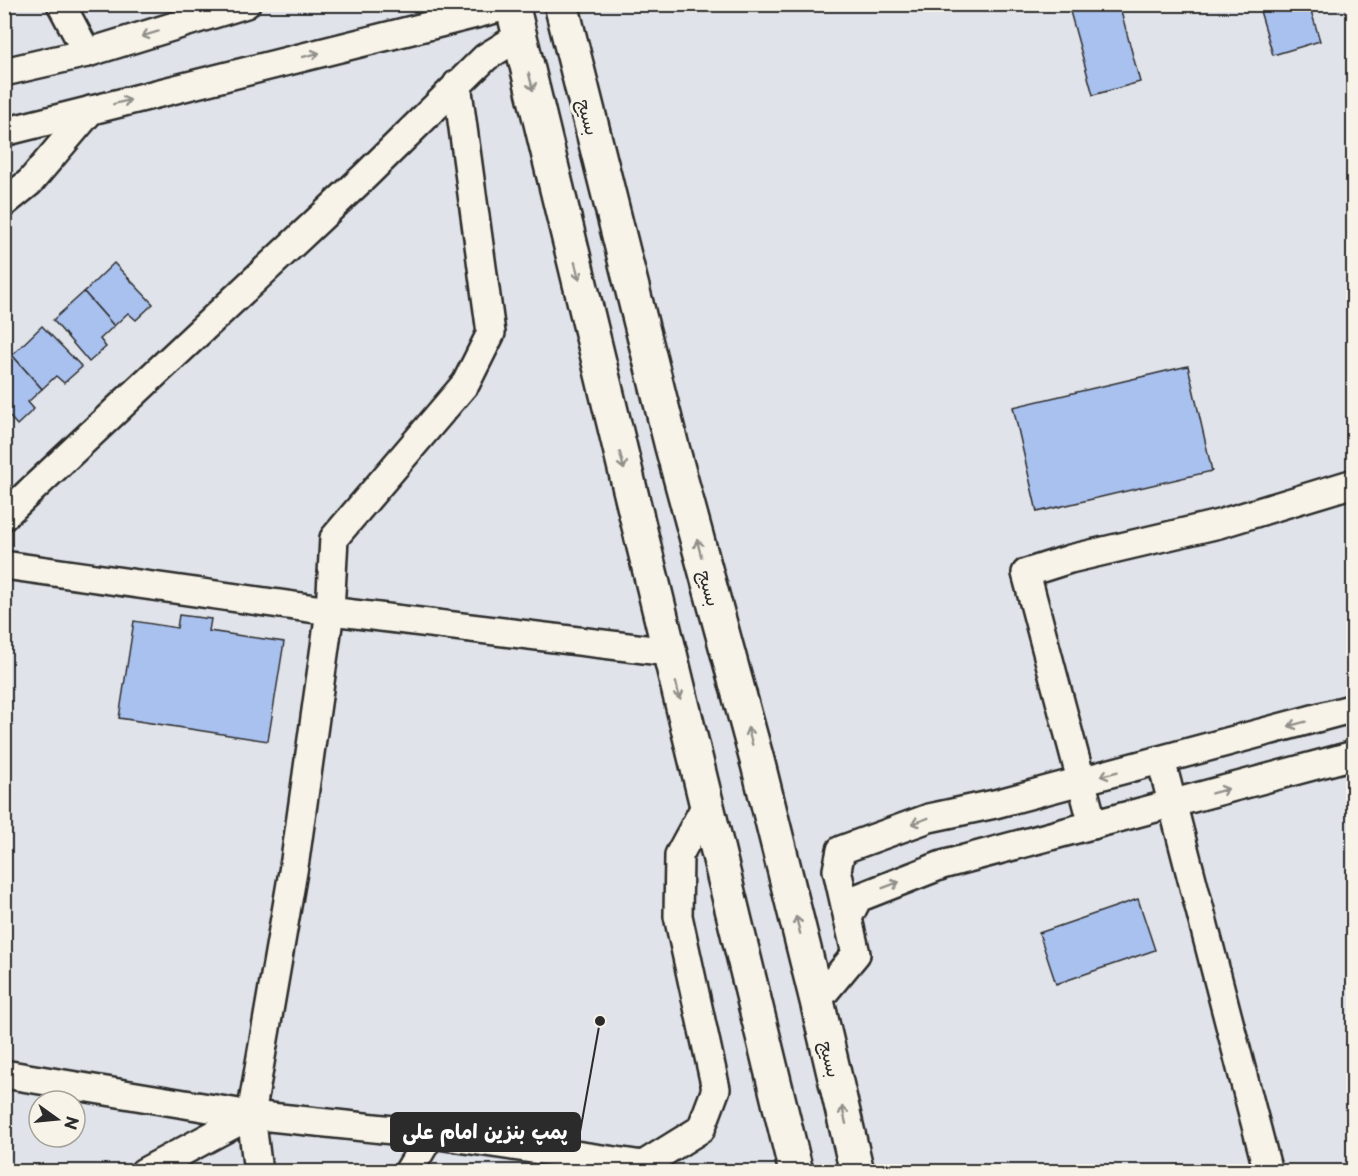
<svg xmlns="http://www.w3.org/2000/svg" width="1358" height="1176" font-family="'Playpen Sans','Playpen Sans Arabic',sans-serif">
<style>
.building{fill:#a9c1ef;stroke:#2b2b2b;stroke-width:1.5}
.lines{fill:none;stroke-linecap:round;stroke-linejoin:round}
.minor-casing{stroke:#2b2b2b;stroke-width:32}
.major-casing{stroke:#2b2b2b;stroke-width:38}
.minor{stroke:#f7f3e8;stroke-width:27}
.major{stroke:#f7f3e8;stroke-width:33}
.oneway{stroke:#918f8a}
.labels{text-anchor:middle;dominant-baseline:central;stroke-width:6;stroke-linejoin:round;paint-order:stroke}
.street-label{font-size:18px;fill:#2b2b2b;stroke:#f7f3e8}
.leader{fill:none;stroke:#2b2b2b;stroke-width:2}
.callout-dot{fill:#2b2b2b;stroke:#f7f3e8;stroke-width:2}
.callout{fill:#2b2b2b;stroke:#2b2b2b;stroke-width:2}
.callout-label{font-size:20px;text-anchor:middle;font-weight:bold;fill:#fff}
</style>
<rect width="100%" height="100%" fill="#e0e4ea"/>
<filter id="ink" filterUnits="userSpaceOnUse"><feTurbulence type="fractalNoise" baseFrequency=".0167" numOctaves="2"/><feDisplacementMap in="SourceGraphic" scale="12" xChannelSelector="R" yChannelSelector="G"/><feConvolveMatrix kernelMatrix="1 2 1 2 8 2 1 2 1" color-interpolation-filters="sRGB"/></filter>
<g filter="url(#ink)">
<g class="building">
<path d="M1068 4H1119L1140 82 1093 95Z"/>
<path d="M1258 4H1309L1320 41 1273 55Z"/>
<path d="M114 263 153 304 136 320 128 313 114 326 84 292Z"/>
<path d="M84 292 114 326 100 339 106 347 89 362 53 320Z"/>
<path d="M42 326 82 367 64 383 56 376 42 389 12 355Z"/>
<path d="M12 355 42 389 28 402 34 409 17 425 4 410V362Z"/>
<path d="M1188 366 1212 471 1037 512 1013 407Z"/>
<path d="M179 615 211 619 209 631 284 642 268 741 119 718 134 621 177 628Z"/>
<path d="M1138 899 1155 950 1056 984 1039 933Z"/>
</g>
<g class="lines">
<defs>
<g id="minor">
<path d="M61 4 87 53"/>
<path d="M4 72 87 53 246 4"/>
<path d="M4 132 512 5"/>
<path d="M4 203 30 182 91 110"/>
<path d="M4 516 365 176 486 57 520 36"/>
<path d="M4 565 330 611 669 652"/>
<path d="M1161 760 1268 1172"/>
<path d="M1093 825 1026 573 1070 559 1219 524 1354 483"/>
<path d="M848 918 858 898 942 865 1354 755"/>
<path d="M817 1001 856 954 837 870 841 850 929 818 995 804 1354 708"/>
<path d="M4 1074 251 1115 431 1134 643 1165 659 1172"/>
<path d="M643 1165 701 1129 716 1089 678 916 679 855 706 805"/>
<path d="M144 1172 251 1115"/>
<path d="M258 1172 251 1115 295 860 330 611 334 538 466 383 491 333 457 84"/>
<path d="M408 1172 431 1134"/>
</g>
<g id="major">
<path d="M512 4 796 1172"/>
<path d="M561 4 672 447 758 764 817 1001 857 1172"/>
</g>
</defs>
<use href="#minor" class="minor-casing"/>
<use href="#major" class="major-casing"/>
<use href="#minor" class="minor"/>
<use href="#major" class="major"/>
</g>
<defs><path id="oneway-shaft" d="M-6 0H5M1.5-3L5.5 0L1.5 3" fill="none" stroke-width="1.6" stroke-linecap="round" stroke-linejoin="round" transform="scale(1.5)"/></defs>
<g class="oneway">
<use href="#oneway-shaft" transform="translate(150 34) rotate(163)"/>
<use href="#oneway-shaft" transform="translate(311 55) rotate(-14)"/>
<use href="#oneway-shaft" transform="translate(531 82) rotate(76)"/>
<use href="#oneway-shaft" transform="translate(122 102) rotate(-14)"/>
<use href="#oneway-shaft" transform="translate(577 271) rotate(76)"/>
<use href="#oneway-shaft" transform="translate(622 461) rotate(76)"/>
<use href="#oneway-shaft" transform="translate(699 548) rotate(-105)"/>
<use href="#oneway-shaft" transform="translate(678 691) rotate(76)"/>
<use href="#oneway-shaft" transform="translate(1297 724) rotate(165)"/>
<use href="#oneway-shaft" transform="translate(750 736) rotate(-105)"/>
<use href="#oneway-shaft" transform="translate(1109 774) rotate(165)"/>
<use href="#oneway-shaft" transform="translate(1220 791) rotate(-15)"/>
<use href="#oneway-shaft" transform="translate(920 821) rotate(160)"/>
<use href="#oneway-shaft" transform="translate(891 885) rotate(-21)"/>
<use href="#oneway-shaft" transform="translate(798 925) rotate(-104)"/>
<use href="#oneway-shaft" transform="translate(844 1115) rotate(-103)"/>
</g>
</g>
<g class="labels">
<g class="street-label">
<text transform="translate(589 117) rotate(76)">بسیج</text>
<text transform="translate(710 588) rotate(75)">بسیج</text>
<text transform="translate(831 1059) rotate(77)">بسیج</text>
</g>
</g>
<path class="leader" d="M600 1021L580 1132"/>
<circle class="callout-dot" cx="600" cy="1021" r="6"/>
<rect class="callout" x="391" y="1113" width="189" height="38" rx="6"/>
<g class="callout-label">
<text x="485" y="1139">پمپ بنزین امام علی</text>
</g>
<rect width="1358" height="1176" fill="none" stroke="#f7f3e8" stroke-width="24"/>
<rect x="12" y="12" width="1334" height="1152" fill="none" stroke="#2b2b2b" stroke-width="2" filter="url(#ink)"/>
<g transform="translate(57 1119) rotate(105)"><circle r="28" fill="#f7f3e8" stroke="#a5a39c" stroke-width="1.5"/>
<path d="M0-4.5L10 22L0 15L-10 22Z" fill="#2b2b2b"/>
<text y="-9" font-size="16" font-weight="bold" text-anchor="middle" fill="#2b2b2b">N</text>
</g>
</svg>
